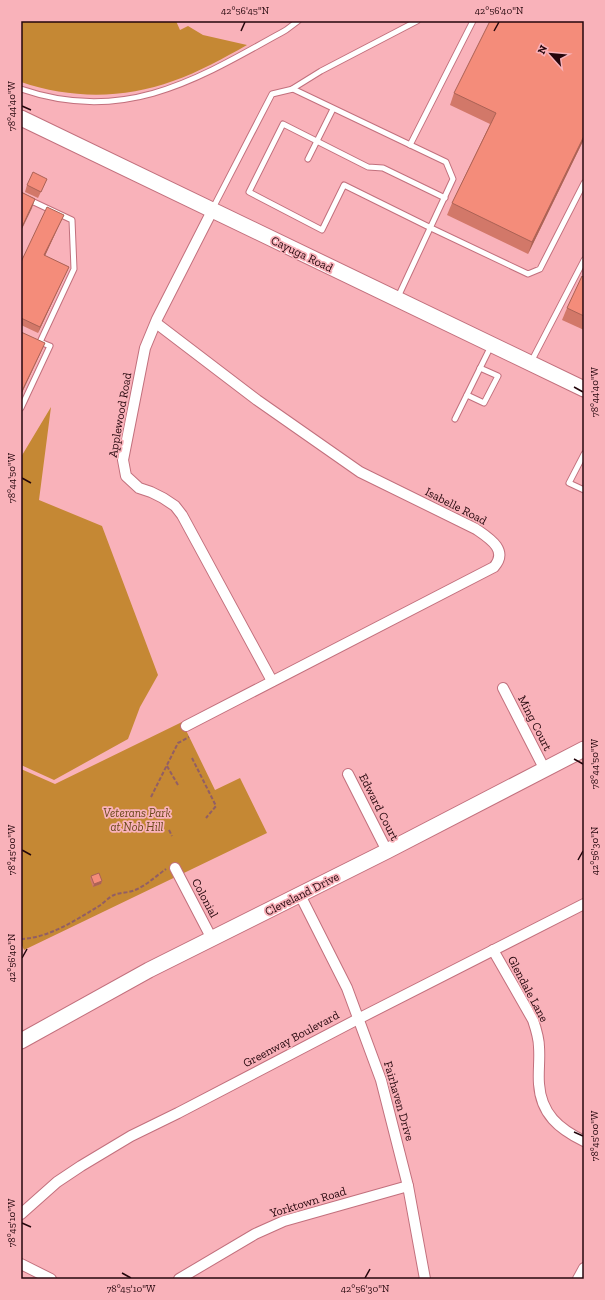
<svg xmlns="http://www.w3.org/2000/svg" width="605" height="1300" font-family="'Zilla Slab',serif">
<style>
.green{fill:#c58834}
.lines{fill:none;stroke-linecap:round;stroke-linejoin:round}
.lane-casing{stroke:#c2707d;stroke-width:7}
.street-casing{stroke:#c2707d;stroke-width:12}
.secondary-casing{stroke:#c2707d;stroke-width:17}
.path{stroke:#915e65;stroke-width:2;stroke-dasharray:4 2;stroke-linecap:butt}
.lane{stroke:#fff;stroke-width:5}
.street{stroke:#fff;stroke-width:10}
.secondary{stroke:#fff;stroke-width:15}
.wall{fill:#d27869}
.shaded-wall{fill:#ab6255}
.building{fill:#f48c7a;stroke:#ab6255}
.ticks{fill:none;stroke:#24060c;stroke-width:1.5}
.labels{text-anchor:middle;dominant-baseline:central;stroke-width:3.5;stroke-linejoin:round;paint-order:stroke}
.street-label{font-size:12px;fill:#24060c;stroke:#f9b2ba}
.park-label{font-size:12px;font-style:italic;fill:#6a481a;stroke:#f9b2ba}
.neatline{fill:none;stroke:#24060c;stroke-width:1.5}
.ticks-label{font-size:10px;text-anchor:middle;fill:#24060c}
</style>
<rect width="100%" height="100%" fill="#f9b2ba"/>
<g class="green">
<path d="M21 21H176L180 30 188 26 203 35 247 45C224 58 199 72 173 81 124 99 71 99 21 82Z"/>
<path d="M51 407 39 500 102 526 158 675 140 707 128 739 54 780 21 765V457Z"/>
<path d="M182 722 215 790 240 778 267 833 24 950 21 943V769L55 784Z"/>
</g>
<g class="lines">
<defs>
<g id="lane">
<path d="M21 89C125 125 198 79 286 30L298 21"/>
<path d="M292 89 321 71 417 21"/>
<path d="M410 145 473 21"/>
<path d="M308 159 333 109"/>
<path d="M21 196 72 220 74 269 40 342"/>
<path d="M445 198 383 168 368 167 283 124 249 192 322 230 344 185 431 228 528 274 540 269 584 183"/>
<path d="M213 208 272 94 293 89 446 162 453 179 398 297"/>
<path d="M531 362 584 260"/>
<path d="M467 395 484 403 498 376 480 368"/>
<path d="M21 408 50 346 40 342"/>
<path d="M455 419 491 346"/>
<path d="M584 454 569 483 584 490"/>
</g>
<g id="street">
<path d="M212 211 157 319 145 348 123 460 126 476 139 488 151 492 163 498 175 506 182 515 272 681"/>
<path d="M156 323 257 400 360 472 476 529C489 538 509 550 494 567L186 726"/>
<path d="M503 688 545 770"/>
<path d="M348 774 387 851"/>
<path d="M175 868 212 939"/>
<path d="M300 895 347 988 381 1080 408 1186 425 1279"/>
<path d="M493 950 533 1020C536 1029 539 1038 539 1047 540 1060 538 1072 539 1084 541 1114 559 1129 584 1141"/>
<path d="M21 1214 57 1182 81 1166 131 1136 178 1113 358 1019 584 904"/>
<path d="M21 1264 51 1279"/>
<path d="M179 1279 255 1234 284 1221 408 1186"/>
<path d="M578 1279 584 1268"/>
</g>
<g id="secondary">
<path d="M21 118 584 389"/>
<path d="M21 1041 149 970 387 851 584 749"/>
</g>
</defs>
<use href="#lane" class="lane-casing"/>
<use href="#street" class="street-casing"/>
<use href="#secondary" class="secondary-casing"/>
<g class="path">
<path d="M192 758 216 806 206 818"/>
<path d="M167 766 178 785"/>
<path d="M151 797 178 743 189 737"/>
<path d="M169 830 172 836"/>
<path d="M21 939C49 938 76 920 99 906 104 903 109 897 114 895 121 892 129 893 135 890 147 885 156 876 166 869"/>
</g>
<use href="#lane" class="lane"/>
<use href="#street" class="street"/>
<use href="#secondary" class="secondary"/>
</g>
<g class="wall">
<path d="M584 21V139L528 254 447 215 452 203 490 124 450 105 454 93Z"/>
<path d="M47 179 38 198 25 192 27 185Z"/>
<path d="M64 215 61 221 45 256 69 267 66 273 38 333 21 325V262Z"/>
<path d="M584 274V330L562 320 567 308Z"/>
<path d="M91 876 102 881 101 884 93 887 90 879Z"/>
</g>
<g class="shaded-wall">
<path d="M584 136V139L528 254 532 242Z"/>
<path d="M35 199 32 208 21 231V229Z"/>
<path d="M64 215 61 221 42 262 44 255Z"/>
<path d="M69 267 66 273 38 333 40 327Z"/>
<path d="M45 343 41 352 21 395V393Z"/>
<path d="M102 881 101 884 93 887 94 884Z"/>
</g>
<g class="building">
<path d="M490 21H584V136L532 242 452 203 496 113 454 93Z"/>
<path d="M33 172 47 179 41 192 27 185Z"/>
<path d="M21 192 35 199 21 229Z"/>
<path d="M47 207 64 215 44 255 69 267 40 327 21 318V262Z"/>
<path d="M584 274V316L567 308 582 276 583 277Z"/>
<path d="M21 332 45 343 21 393Z"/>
<path d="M99 873 102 881 94 884 91 876Z"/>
</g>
<path class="ticks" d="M241 31 245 22M494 31 499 22M22 106 31 110M574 387 583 392M22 478 31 483M574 759 583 764M22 850 31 855M578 860 583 851M22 958 27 949M574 1132 583 1136M22 1223 31 1227M122 1273 131 1278M365 1278 370 1269"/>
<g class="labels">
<g class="street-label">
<text transform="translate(302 254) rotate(26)">Cayuga Road</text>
<text transform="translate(120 415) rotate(-80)">Applewood Road</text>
<text transform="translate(456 506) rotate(27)">Isabelle Road</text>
<text transform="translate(535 723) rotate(63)">Ming Court</text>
<text transform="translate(379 807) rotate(63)">Edward Court</text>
<text transform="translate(302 894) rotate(-27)">Cleveland Drive</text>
<text transform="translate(205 898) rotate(62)">Colonial</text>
<text transform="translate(528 989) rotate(62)">Glendale Lane</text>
<text transform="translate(291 1039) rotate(-28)">Greenway Boulevard</text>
<text transform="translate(399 1101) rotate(74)">Fairhaven Drive</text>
<text transform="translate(308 1202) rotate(-17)">Yorktown Road</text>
</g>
<g class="park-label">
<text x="137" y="813">Veterans Park<tspan x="137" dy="14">at Nob Hill</tspan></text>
</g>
</g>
<rect width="605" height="1300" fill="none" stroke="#f9b2ba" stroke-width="44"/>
<g transform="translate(551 54) rotate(297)" stroke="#f9b2ba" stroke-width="3" paint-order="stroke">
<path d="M0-3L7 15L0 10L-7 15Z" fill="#24060c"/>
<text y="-6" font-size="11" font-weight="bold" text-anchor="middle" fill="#24060c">N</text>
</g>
<rect x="22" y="22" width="561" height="1256" class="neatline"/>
<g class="ticks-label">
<text x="245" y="14">42°56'45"N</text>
<text x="499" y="14">42°56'40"N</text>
<text transform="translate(11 106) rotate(-90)" y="4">78°44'40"W</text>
<text transform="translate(594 392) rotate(-90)" y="4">78°44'40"W</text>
<text transform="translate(11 478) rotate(-90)" y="4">78°44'50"W</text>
<text transform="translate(594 764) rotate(-90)" y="4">78°44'50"W</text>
<text transform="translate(11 850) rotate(-90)" y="4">78°45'00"W</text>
<text transform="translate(594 851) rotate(-90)" y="4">42°56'30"N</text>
<text transform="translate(11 958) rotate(-90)" y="4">42°56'40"N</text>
<text transform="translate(594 1136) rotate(-90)" y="4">78°45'00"W</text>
<text transform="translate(11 1223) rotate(-90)" y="4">78°45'10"W</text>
<text x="131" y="1292">78°45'10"W</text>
<text x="365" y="1292">42°56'30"N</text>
</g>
</svg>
